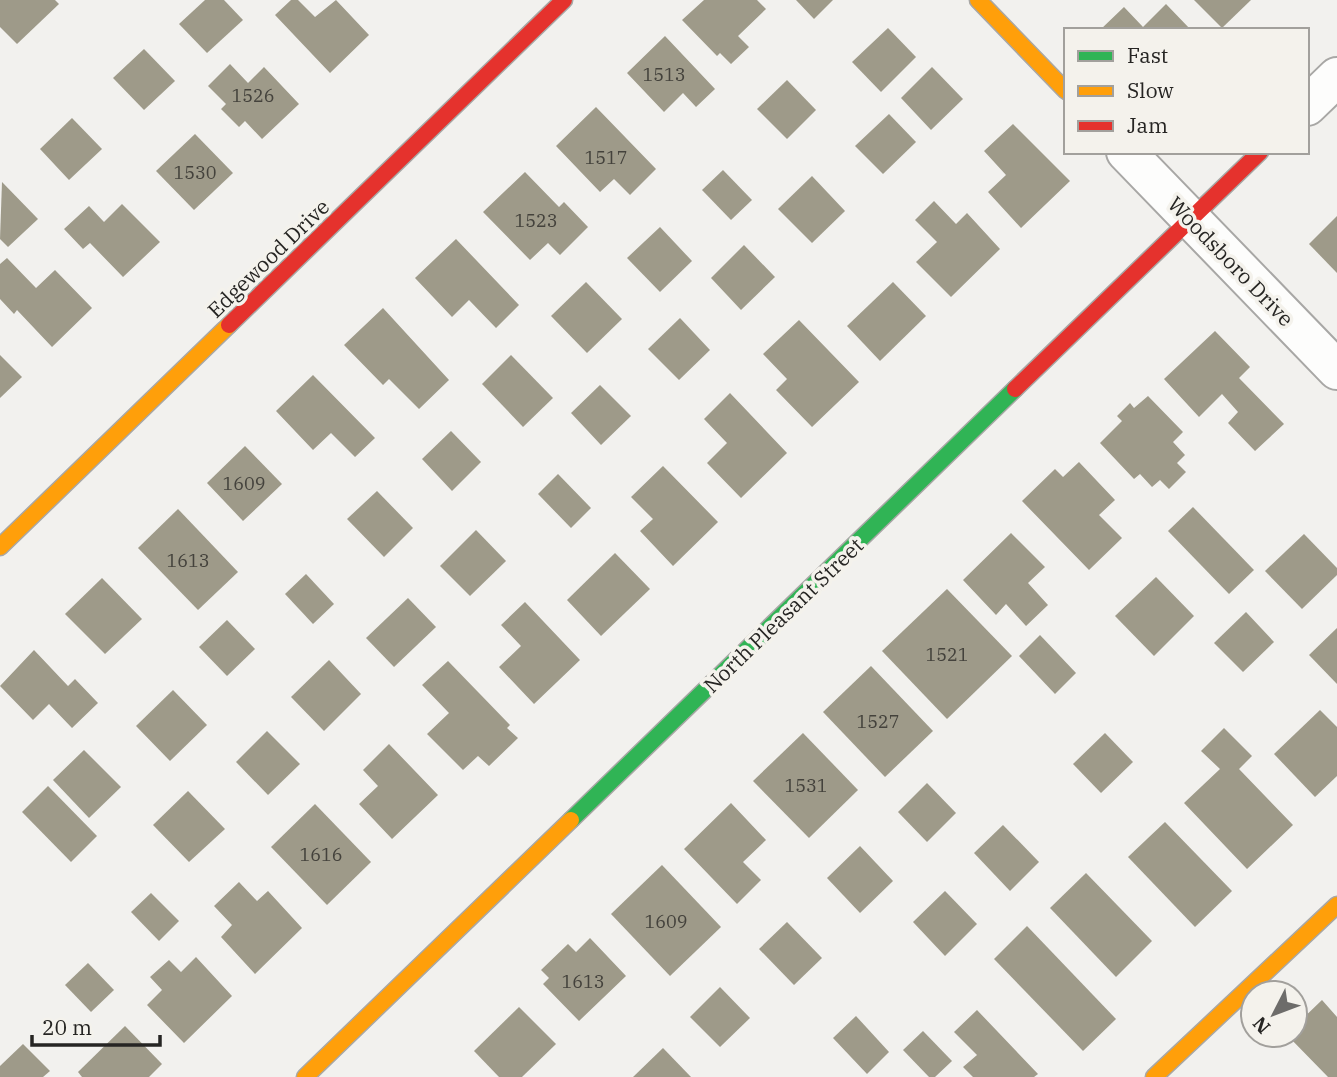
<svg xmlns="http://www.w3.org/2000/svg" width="1337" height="1077" font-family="'IBM Plex Serif',serif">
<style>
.building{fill:#9e9a89}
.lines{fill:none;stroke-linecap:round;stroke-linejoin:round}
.street-casing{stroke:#a8a7a5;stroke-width:42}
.fast-casing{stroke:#a8a7a5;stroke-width:19}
.slow-casing{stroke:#a8a7a5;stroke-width:19}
.jam-casing{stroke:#a8a7a5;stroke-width:19}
.street{stroke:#fdfdfc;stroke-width:38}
.fast{stroke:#30b455;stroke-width:16}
.slow{stroke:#ff9f0a;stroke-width:16}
.jam{stroke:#e5322d;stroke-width:16}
.labels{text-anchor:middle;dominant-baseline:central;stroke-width:7;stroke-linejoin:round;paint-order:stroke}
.number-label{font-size:18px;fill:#44423c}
.street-label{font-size:21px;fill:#262523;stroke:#f4f2ec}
</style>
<rect width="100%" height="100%" fill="#f2f1ee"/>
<g class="building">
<path d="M0 0H55L59 4 17 44 0 27Z"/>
<path d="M205 0H224L243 20 207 53 179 24Z"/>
<path d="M291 0H298L315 17 336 0 369 35 330 73 275 15Z"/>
<path d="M704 0H757L766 9 738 36 749 47 731 64 720 53 717 56 682 20Z"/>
<path d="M796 0H833L814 19Z"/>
<path d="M1194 0H1251L1222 28Z"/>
<path d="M1166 4 1191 30H1100L1124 7 1143 27Z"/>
<path d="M888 28 916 57 881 92 852 62Z"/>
<path d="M665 36 715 89 696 107 683 93 664 112 627 73Z"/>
<path d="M144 49 175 81 144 110 113 78Z"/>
<path d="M230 64 248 83 264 67 299 104 262 139 245 121 239 127 221 109 226 104 208 86Z"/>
<path d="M932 67 963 99 931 130 901 98Z"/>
<path d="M787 80 816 110 787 139 757 109Z"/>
<path d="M596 107 656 169 630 195 614 179 600 192 556 146Z"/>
<path d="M889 114 916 142 883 174 855 146Z"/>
<path d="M72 118 102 149 69 180 40 149Z"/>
<path d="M1013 124 1070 181 1021 228 988 192 1006 175 984 151Z"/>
<path d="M195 134 233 173 194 210 156 171Z"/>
<path d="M723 170 752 200 731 220 702 190Z"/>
<path d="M525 172 559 207 564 202 588 227 560 255 548 243 530 260 483 212Z"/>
<path d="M812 176 845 211 812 243 778 209Z"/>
<path d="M2 182 38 219 8 247 0 239Z"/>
<path d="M934 201 956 224 967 213 1000 249 951 297 916 262 937 242 915 220Z"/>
<path d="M122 204 160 242 123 277 90 243 83 249 64 229 89 206 104 222Z"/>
<path d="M1337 216V273L1309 244Z"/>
<path d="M660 227 692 261 660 292 627 258Z"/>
<path d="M456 239 519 305 496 328 469 300 452 317 415 278Z"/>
<path d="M744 245 775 277 741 310 711 278Z"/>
<path d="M7 258 36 288 55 270 92 308 52 347 17 310 14 314 0 299V264Z"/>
<path d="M586 282 622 319 587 353 551 316Z"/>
<path d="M893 282 926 316 880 361 847 326Z"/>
<path d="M383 308 449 380 419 409 389 379 383 385 344 345Z"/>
<path d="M680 318 710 350 679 380 648 349Z"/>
<path d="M799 320 859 382 812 427 776 390 787 379 763 354Z"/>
<path d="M1215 331 1250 367 1239 378 1284 424 1255 451 1228 423 1238 412 1222 394 1199 417 1164 379Z"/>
<path d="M0 355 22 377 0 398Z"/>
<path d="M511 355 553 398 523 427 482 384Z"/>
<path d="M313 375 375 438 355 457 331 433 313 450 276 411Z"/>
<path d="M600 385 631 416 601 445 571 413Z"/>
<path d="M730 393 787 453 741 498 707 463 727 443 704 419Z"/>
<path d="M1148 396 1183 432 1173 442 1185 455 1177 463 1186 472 1169 489 1160 480 1152 487 1140 474 1134 479 1100 443 1122 421 1117 416 1130 403 1134 408Z"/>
<path d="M451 431 481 462 452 491 422 459Z"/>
<path d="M245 446 282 484 243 521 207 483Z"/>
<path d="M1079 462 1115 500 1099 515 1122 538 1089 570 1022 501 1055 469 1063 477Z"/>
<path d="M663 466 718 522 673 566 640 531 653 519 631 497Z"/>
<path d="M558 474 591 508 571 528 538 494Z"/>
<path d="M377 491 413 528 384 557 347 519Z"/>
<path d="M1193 507 1254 570 1229 594 1168 531Z"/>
<path d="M178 509 238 572 198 610 138 548Z"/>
<path d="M476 530 506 561 470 596 440 566Z"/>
<path d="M1011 533 1045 567 1028 583 1048 605 1026 626 1006 604 996 615 963 580Z"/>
<path d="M1304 534 1337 568V575L1302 609 1265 571Z"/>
<path d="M615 553 650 589 601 636 567 600Z"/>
<path d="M306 574 334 604 313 624 285 594Z"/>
<path d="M1156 577 1194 616 1154 656 1115 616Z"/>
<path d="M102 578 142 619 105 654 65 614Z"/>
<path d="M947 589 1012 656 947 719 882 651Z"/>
<path d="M408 598 436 627 394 667 366 638Z"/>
<path d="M525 602 580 660 534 704 499 667 521 646 501 625Z"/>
<path d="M1246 612 1274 642 1243 672 1214 643Z"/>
<path d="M227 620 255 649 227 676 199 647Z"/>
<path d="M1337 628V684L1309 655Z"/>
<path d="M1040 635 1076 673 1055 694 1019 656Z"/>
<path d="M34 650 68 686 75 679 98 703 72 728 49 704 33 720 0 686Z"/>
<path d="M329 660 361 694 324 731 291 697Z"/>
<path d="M448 661 510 725 507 728 518 738 489 766 478 756 463 770 427 734 449 713 422 685Z"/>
<path d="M871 666 933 731 885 777 823 712Z"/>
<path d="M173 690 207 725 170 761 136 726Z"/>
<path d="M1320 710 1337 727V776L1315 797 1274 754Z"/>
<path d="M1224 728 1252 756 1239 769 1293 825 1247 869 1184 803 1220 769 1201 751Z"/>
<path d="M267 731 300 764 268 795 236 762Z"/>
<path d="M803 733 858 790 809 838 753 781Z"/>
<path d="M1105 733 1133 762 1101 793 1073 764Z"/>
<path d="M389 744 438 795 392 839 359 804 378 786 363 770Z"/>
<path d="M84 750 121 787 89 818 53 780Z"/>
<path d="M927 783 956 813 927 842 898 812Z"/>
<path d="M48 786 97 836 71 862 22 812Z"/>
<path d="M188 791 225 829 189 862 153 825Z"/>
<path d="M731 803 766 840 743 862 761 880 737 904 684 849Z"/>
<path d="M315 804 371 862 327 905 271 847Z"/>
<path d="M1165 822 1232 891 1195 927 1128 857Z"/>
<path d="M1003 825 1039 862 1010 891 974 853Z"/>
<path d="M860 846 893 881 860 913 827 878Z"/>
<path d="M662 865 721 927 670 976 611 914Z"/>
<path d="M1086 873 1152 941 1116 977 1050 908Z"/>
<path d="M239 882 257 901 268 891 302 928 255 974 221 937 232 925 214 906Z"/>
<path d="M945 891 977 924 945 956 913 922Z"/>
<path d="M151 893 179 921 159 941 131 912Z"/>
<path d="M787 922 822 958 794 985 759 949Z"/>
<path d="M1027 926 1116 1019 1083 1051 994 959Z"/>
<path d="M590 938 626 976 579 1021 543 984 549 978 541 970 568 944 576 952Z"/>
<path d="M196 957 232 996 184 1043 147 1005 162 990 150 977 169 960 181 972Z"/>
<path d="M88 963 114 990 91 1012 65 985Z"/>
<path d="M720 987 750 1018 720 1047 690 1017Z"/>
<path d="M1322 1000 1337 1017V1077H1328L1287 1035H1295V1026Z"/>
<path d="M519 1007 556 1044 522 1077H499L474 1051Z"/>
<path d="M977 1010 1038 1074 1034 1077H973L963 1067 977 1055 954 1032Z"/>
<path d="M856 1016 889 1052 867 1074 833 1038Z"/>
<path d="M125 1026 162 1064 149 1077H82L78 1072Z"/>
<path d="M923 1031 952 1061 935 1077H929L903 1050Z"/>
<path d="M23 1044 50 1071 43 1077H0V1066Z"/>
<path d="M663 1048 691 1077H633Z"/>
</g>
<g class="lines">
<defs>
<g id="street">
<path d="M1307 106 1337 77"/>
<path d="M1126 152 1337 370"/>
</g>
<path id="fast" d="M571 820 1015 389"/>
<g id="slow">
<path d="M978 0 1066 91"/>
<path d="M0 547 229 325"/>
<path d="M305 1077 571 820"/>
<path d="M1154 1077 1337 905"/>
</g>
<g id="jam">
<path d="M229 325 564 0"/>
<path d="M1015 389 1260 152"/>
</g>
</defs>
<use href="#street" class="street-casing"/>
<use href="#fast" class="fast-casing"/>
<use href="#slow" class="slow-casing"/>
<use href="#jam" class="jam-casing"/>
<use href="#street" class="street"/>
<use href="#fast" class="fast"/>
<use href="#slow" class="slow"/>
<use href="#jam" class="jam"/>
</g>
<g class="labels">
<g class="number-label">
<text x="664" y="74">1513</text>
<text x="253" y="95">1526</text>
<text x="606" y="157">1517</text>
<text x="195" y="172">1530</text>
<text x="536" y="220">1523</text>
<text x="244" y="483">1609</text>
<text x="188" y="560">1613</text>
<text x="947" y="654">1521</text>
<text x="878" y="721">1527</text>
<text x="806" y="785">1531</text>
<text x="321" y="854">1616</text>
<text x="666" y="921">1609</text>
<text x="583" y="981">1613</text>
</g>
<g class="street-label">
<text transform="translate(268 258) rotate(-44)">Edgewood Drive</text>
<text transform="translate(1231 261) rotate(46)">Woodsboro Drive</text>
<text transform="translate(783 615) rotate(-44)">North Pleasant Street</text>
</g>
</g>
<rect x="1064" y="28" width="245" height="126" fill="#f4f2ec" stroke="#a2a09c" stroke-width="2"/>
<rect x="1078" y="51" width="35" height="10" fill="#30b455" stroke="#a2a09c" stroke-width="2"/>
<text x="1127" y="63" font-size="21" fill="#262523">Fast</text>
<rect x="1078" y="86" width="35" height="10" fill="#ff9f0a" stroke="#a2a09c" stroke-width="2"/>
<text x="1127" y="98" font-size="21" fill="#262523">Slow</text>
<rect x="1078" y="121" width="35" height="10" fill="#e5322d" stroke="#a2a09c" stroke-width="2"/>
<text x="1127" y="133" font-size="21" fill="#262523">Jam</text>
<g transform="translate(1274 1014) rotate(228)"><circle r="33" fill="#f4f2ec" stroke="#a2a09c" stroke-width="2"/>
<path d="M0-5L12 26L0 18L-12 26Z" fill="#6d6c6a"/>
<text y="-10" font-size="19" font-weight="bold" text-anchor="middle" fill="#262523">N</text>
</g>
<path d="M32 1035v10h128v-10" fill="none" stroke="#262523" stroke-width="3.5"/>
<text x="42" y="1035" font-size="21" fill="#262523" stroke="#f4f2ec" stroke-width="5" paint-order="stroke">20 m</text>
</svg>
